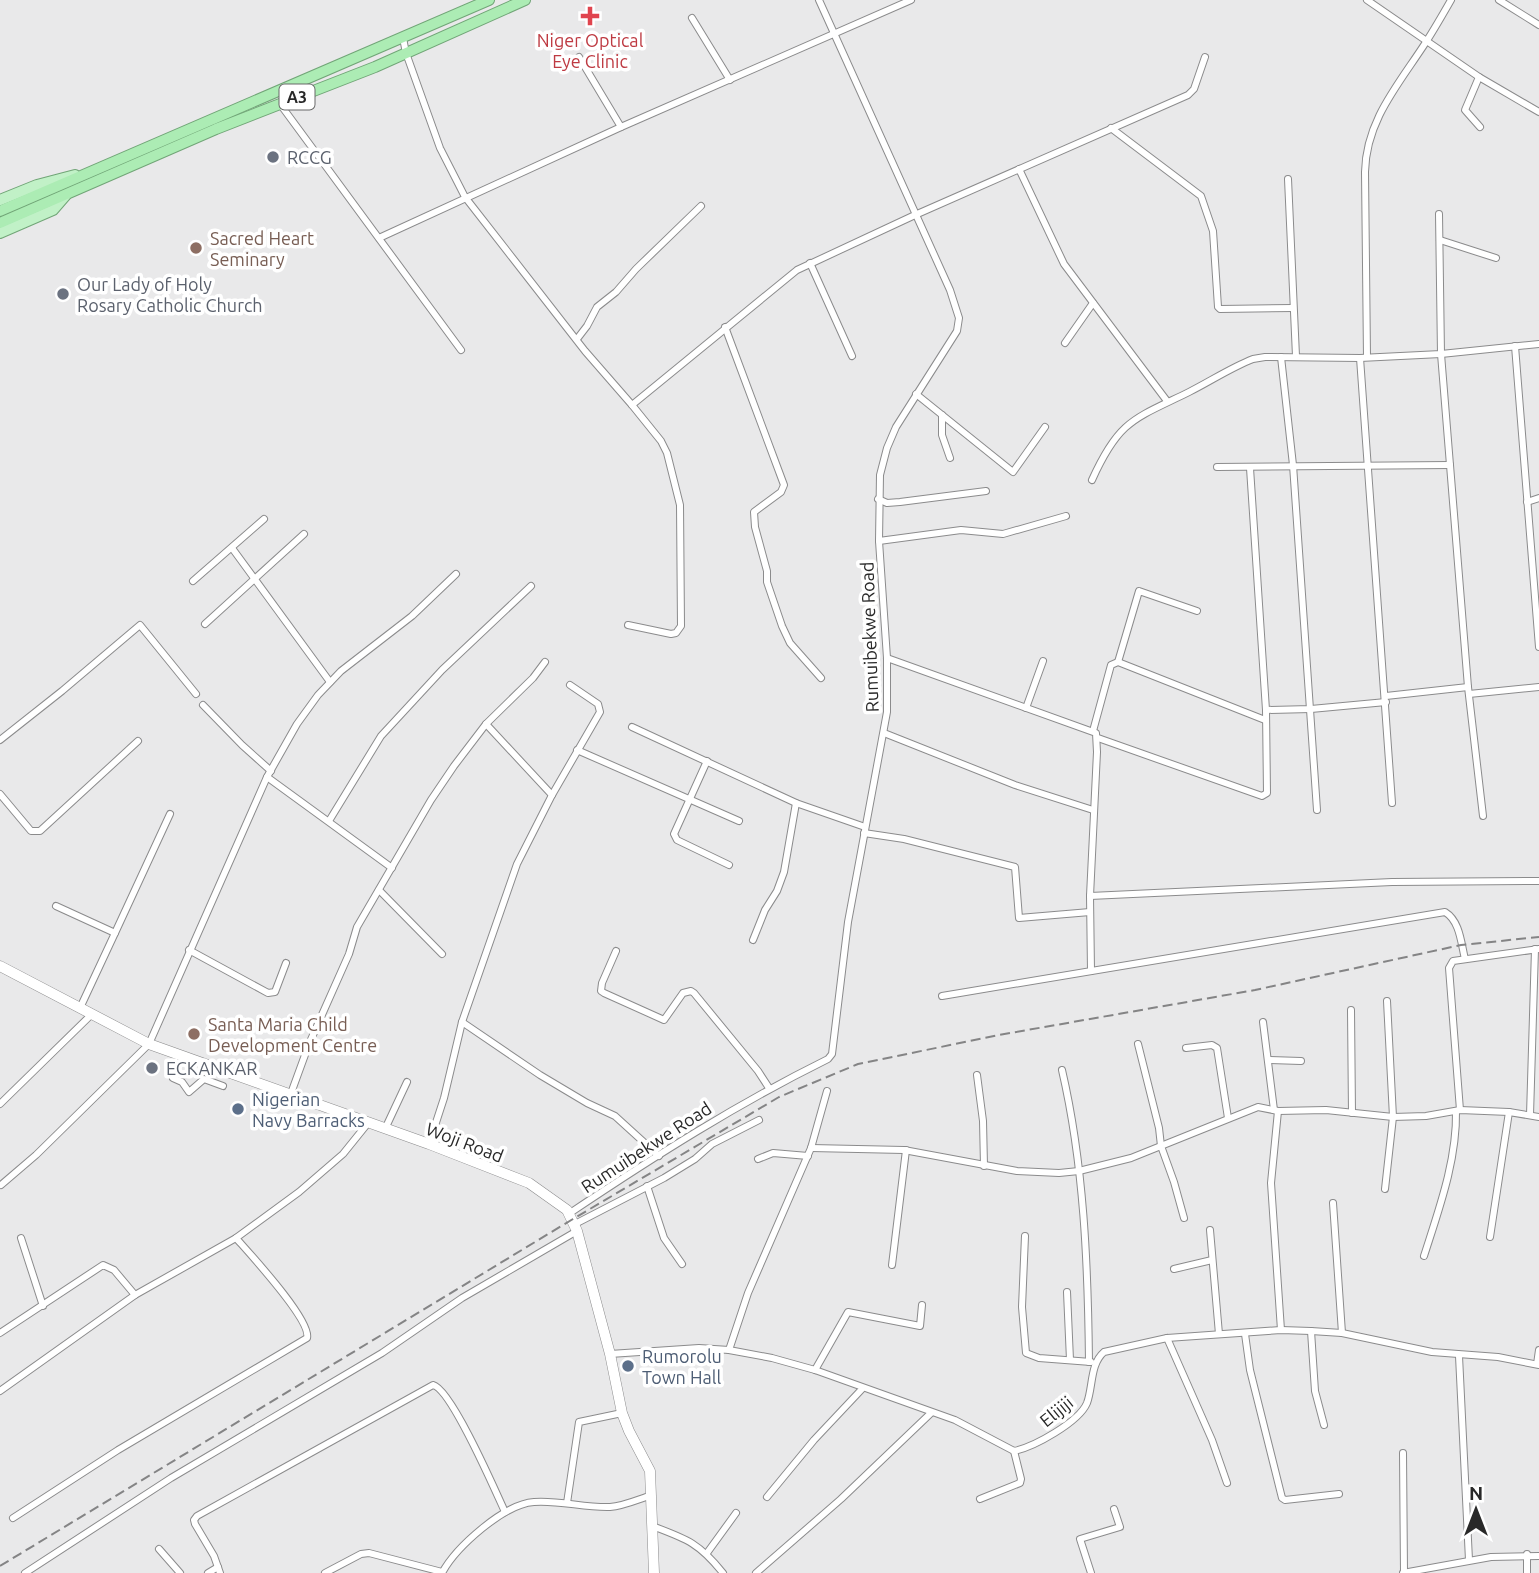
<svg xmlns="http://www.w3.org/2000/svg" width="1539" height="1573" font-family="Ubuntu,sans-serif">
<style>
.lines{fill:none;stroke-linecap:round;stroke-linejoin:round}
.minor-casing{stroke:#8b8b8c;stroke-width:8}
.secondary-casing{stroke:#8b8b8c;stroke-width:11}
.primary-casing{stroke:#71a577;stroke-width:12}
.trunk-casing{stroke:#71a577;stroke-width:12}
.minor{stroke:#fff;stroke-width:6}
.secondary{stroke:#fff;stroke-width:10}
.primary{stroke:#c1f1c7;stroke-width:10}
.trunk{stroke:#acecb4;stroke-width:10}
.rail{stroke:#848485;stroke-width:2;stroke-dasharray:10 5;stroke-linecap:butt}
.health-dot{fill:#e0444e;stroke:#fff;stroke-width:2.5}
.worship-dot{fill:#6b7280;stroke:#fff;stroke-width:2.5}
.education-dot{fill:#8d6e63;stroke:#fff;stroke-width:2.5}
.service-dot{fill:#5c6f8a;stroke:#fff;stroke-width:2.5}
.labels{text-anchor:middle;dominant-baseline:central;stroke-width:7;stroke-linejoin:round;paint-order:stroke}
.shield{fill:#fff;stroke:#696969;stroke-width:2}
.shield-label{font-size:16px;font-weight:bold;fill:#292929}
.health-label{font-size:18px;fill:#be3a42;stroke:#fff}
.worship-label{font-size:18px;fill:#5b616d;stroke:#fff;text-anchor:start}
.education-label{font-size:18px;fill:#785e54;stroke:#fff;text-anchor:start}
.street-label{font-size:18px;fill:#292929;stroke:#fff}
.service-label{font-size:18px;fill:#4e5e75;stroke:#fff;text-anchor:start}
</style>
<rect width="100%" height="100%" fill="#e9e9ea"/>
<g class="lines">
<defs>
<g id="minor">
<path d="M1367 0 1479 77 1539 112"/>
<path d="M1499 0 1539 25"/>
<path d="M692 18 730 80"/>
<path d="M403 38 406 53 440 148 465 197 585 351 632 405 661 441 667 453 680 505 681 626 676 633 671 634 628 625"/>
<path d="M579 57 621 127"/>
<path d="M1479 77 1465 110 1480 127"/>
<path d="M280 104 461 350"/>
<path d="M1111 128 1201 196 1213 231 1218 307 1220 309 1293 308"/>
<path d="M1019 169 1064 264 1167 401"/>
<path d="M1288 179 1296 356"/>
<path d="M1439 214 1441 354 1468 687 1483 816"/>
<path d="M379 238 621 127 911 0"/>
<path d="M1440 240 1496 258"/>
<path d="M810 263 852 356"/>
<path d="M725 327 784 485 781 492 754 512 755 527 767 571V582L782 626 790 643 821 678"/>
<path d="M577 339 587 326 597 307 616 292 636 269 701 206"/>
<path d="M1065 343 1093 303"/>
<path d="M1515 346 1539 647"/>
<path d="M1281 357 1293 465 1317 810"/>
<path d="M1367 357 1365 172C1366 120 1399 84 1426 42 1435 28 1443 14 1451 0"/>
<path d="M1360 358 1392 803"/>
<path d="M916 394 1013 472 1045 427"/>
<path d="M632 405 797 270 915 215 1188 95 1194 89 1205 57"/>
<path d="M942 415V435L950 458"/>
<path d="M1217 467 1450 465"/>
<path d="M1092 480C1119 420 1134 419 1189 392 1211 381 1230 368 1253 359L1265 357 1360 358 1441 354 1539 344"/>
<path d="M878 499 887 503 900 502 986 491"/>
<path d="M1527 502 1539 498"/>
<path d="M879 541 961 530 1003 534 1066 516"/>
<path d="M232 548 330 682"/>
<path d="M193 581 264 519"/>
<path d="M205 624 304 534"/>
<path d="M887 658 1096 733 1097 752 1090 896 1091 971"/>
<path d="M1118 662 1139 591 1197 611"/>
<path d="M1469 694 1539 687"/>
<path d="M1386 696 1468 687"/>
<path d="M203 705 242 745 271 771"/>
<path d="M1026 708 1043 661"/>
<path d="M1266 710 1311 709 1386 702"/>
<path d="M486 724 552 795"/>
<path d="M632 727 796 803 865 827"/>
<path d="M1093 731 1111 665 1118 662 1265 720"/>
<path d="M884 733 1015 785 1093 810"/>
<path d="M1098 738 1262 796 1267 793 1266 710 1250 468"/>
<path d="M0 740 62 691 140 625 196 694"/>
<path d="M577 750 739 821"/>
<path d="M707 761 674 834 677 840 729 865"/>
<path d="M267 777 392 868"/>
<path d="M0 794 31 831H40L138 741"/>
<path d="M329 821 381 736 442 670 531 586"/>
<path d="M864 833 904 839 1015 867 1019 918 1090 912"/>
<path d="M379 890 442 954"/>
<path d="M1090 896 1392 882 1539 881"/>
<path d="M56 906 115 933 80 1008"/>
<path d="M115 933 170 814"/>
<path d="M753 940 765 910 777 891 784 872 796 803"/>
<path d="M189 950 268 993 275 992 286 963"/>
<path d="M616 951 602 983 601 991 604 993 664 1020 683 993 691 991 694 993 758 1071 769 1088"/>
<path d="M942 996 1445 912C1460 921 1461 943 1465 959"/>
<path d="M1351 1010 1352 1113"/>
<path d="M462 1022 540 1075 587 1103 615 1116 659 1156"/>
<path d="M1263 1022 1274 1110"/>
<path d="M1138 1044 1159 1128 1161 1146 1174 1182 1184 1218"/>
<path d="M1186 1048 1212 1045 1217 1048 1228 1118"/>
<path d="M1268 1060 1301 1061"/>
<path d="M1062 1070C1084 1165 1088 1265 1089 1362"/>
<path d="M977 1075 983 1121 984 1166"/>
<path d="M173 1078 182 1082 189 1092 204 1079 223 1086"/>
<path d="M290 1096 309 1044 349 954 357 927 431 800 454 766 486 724 533 678 545 662"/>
<path d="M0 1104 92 1014"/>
<path d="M1460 1110 1449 968 1453 961 1539 949"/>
<path d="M1278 1111 1271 1183 1281 1330"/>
<path d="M1530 1115 1535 949"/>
<path d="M385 1129 407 1082"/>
<path d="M429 1144 444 1098 462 1022 517 864 552 795 600 712 598 704 570 685"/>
<path d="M811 1148 904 1150 1017 1171 1059 1173 1079 1171 1131 1158 1258 1107 1278 1111 1326 1110 1393 1117 1426 1116 1460 1110 1509 1112 1539 1117"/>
<path d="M758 1159 773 1153 808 1156"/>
<path d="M1 1185 36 1155 149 1044 267 777 297 724 318 695 341 671 412 616 456 574"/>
<path d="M647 1186 664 1238 682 1264"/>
<path d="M1385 1189 1393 1117 1387 1001"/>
<path d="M1333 1203 1342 1333"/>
<path d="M570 1213C655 1156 737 1104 828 1059L832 1054 848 922 887 712V658L879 541 880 475 887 448 896 427 957 331 959 318 950 290 819 0"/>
<path d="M575 1224 664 1178 695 1159 712 1144 759 1120"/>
<path d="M1210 1230 1219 1334"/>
<path d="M1025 1236 1022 1307 1026 1353 1039 1358 1091 1362"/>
<path d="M1490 1237 1509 1112"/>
<path d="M21 1238 43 1306"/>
<path d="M1424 1256C1439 1209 1457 1160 1456 1111"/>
<path d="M892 1265 906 1150"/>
<path d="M1174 1269 1212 1260"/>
<path d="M1067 1292 1070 1360"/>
<path d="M1311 1331 1315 1391 1324 1425"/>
<path d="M0 1333 103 1265 114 1270 135 1295"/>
<path d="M1245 1334 1250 1370 1282 1498 1285 1500 1339 1494"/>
<path d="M1167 1338 1212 1440 1227 1483"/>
<path d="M729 1350 748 1293 811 1148 827 1091"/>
<path d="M610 1354 699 1348 729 1350 772 1358 815 1370 955 1420 1014 1451C1034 1447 1079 1422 1087 1403 1093 1387 1090 1364 1104 1352L1167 1338 1281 1330 1311 1331 1342 1333 1432 1352 1498 1357 1539 1365"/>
<path d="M1459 1356 1469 1560"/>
<path d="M1537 1364 1539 1350"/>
<path d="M815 1370 848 1312 920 1326 922 1305"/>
<path d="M0 1391 135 1295 236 1238 299 1192 343 1154 368 1123"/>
<path d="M1403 1453 1404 1573"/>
<path d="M767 1497 814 1440 862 1389"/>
<path d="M980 1499 1020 1483 1021 1479 1014 1451"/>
<path d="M567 1503 579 1422 622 1413"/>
<path d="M13 1518 118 1450 307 1338C312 1321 250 1254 236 1238"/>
<path d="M652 1526C687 1539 699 1543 723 1573"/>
<path d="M159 1549 180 1573"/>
<path d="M707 1553 736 1513"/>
<path d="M25 1573 171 1478 382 1353 462 1298 577 1231"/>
<path d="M208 1573 218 1567"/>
<path d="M220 1573 214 1556 195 1524 194 1520 197 1516 433 1385C451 1389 495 1490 505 1512"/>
<path d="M325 1573 361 1554 369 1553 442 1572"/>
<path d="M442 1573C456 1547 504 1504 534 1502 559 1500 585 1508 610 1507 624 1506 639 1499 652 1495"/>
<path d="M756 1573 841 1499 931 1413"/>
<path d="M1091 1573 1080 1539 1120 1527 1114 1509"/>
<path d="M1403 1573 1491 1557 1539 1556"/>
<path d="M1527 1573V1554"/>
</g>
<path id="secondary" d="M0 966 149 1044 429 1144 529 1183 567 1210 577 1231 610 1354 622 1413 629 1431 650 1471 654 1573"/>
<g id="primary">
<path d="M0 200 37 185 75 175"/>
<path d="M0 233 53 210 66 195"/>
</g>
<g id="trunk">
<path d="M0 211 489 0"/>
<path d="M0 223 216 129 375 67 525 0"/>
</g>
</defs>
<use href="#minor" class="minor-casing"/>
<use href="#secondary" class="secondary-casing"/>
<use href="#primary" class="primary-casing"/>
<use href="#trunk" class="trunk-casing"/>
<use href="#minor" class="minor"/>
<use href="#secondary" class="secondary"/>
<use href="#primary" class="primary"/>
<use href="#trunk" class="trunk"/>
<path class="rail" d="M0 1566 573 1219 779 1097 858 1064 999 1035 1255 990 1461 945 1539 937"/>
</g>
<path class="health-dot" d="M586.5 5.5h7v7h7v7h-7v7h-7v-7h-7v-7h7z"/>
<g class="worship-dot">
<circle cx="273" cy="157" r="7"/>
<circle cx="63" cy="294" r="7"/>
<circle cx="152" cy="1068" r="7"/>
</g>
<g class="education-dot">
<circle cx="196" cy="248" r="7"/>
<circle cx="194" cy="1034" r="7"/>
</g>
<g class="service-dot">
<circle cx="238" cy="1109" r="7"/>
<circle cx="628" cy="1366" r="7"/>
</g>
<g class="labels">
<rect class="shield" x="279.5" y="84.5" width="35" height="25" rx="5"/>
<g class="shield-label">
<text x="297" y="97">A3</text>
</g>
<g class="health-label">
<text x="590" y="40">Niger Optical<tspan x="590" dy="21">Eye Clinic</tspan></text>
</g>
<g class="worship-label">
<text x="287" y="157">RCCG</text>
<text x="77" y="284">Our Lady of Holy<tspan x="77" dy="21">Rosary Catholic Church</tspan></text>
<text x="166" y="1068">ECKANKAR</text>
</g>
<g class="education-label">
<text x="210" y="238">Sacred Heart<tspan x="210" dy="21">Seminary</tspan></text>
<text x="208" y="1024">Santa Maria Child<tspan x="208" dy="21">Development Centre</tspan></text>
</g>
<g class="street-label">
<text transform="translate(869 637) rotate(-92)">Rumuibekwe Road</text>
<text transform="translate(465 1142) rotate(21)">Woji Road</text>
<text transform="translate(646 1147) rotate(-33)">Rumuibekwe Road</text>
<text transform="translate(1056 1411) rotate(-39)">Elijiji</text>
</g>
<g class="service-label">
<text x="252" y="1099">Nigerian<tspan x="252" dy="21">Navy Barracks</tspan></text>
<text x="642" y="1356">Rumorolu<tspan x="642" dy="21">Town Hall</tspan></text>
</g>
</g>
<g transform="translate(1476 1510)" stroke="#ffffff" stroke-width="5" paint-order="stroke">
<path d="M0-5L12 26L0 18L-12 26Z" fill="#292929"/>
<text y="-10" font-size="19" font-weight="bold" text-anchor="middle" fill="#292929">N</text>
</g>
</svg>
